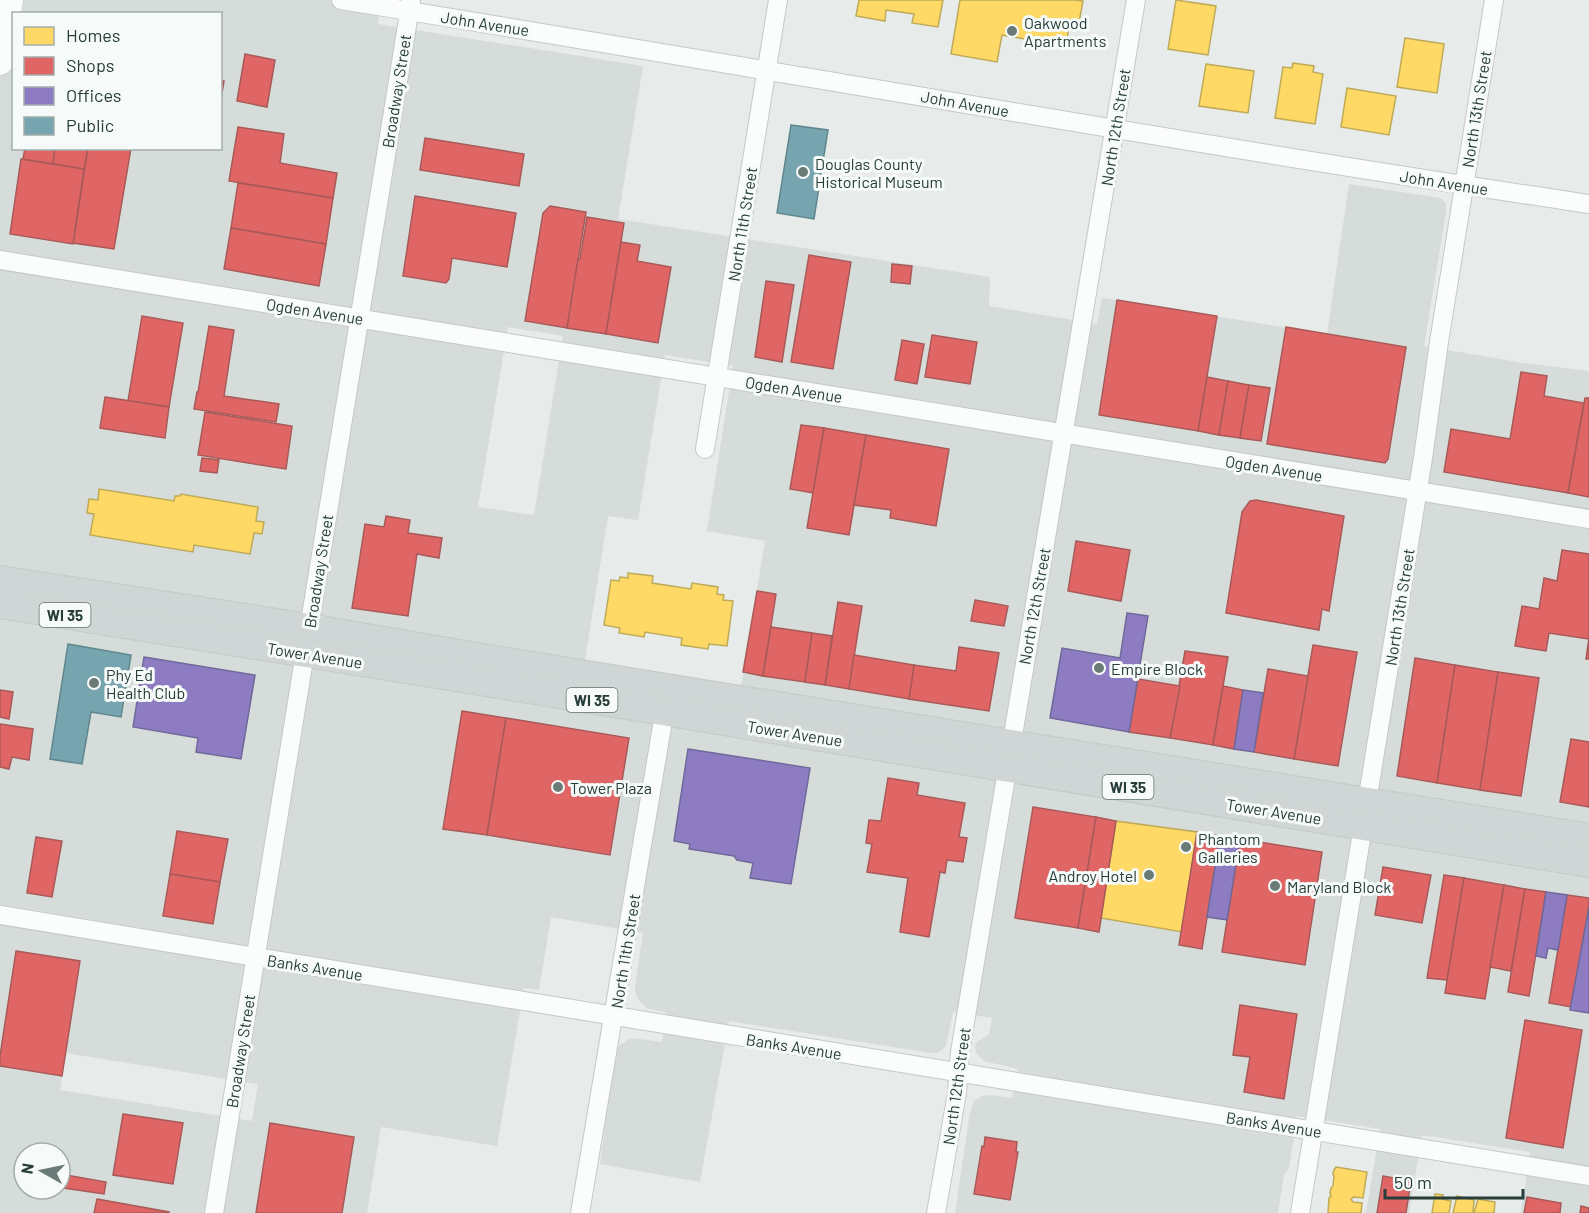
<svg xmlns="http://www.w3.org/2000/svg" width="1589" height="1213" font-family="Barlow,sans-serif">
<style>
.built{fill:#d5dcd9;fill-rule:evenodd}
.homes{fill:#ffd966;stroke:#beaa58;stroke-width:1.5}
.shops{fill:#e06666;stroke:#a85a58;stroke-width:1.5}
.offices{fill:#8e7cc3;stroke:#6f699a;stroke-width:1.5}
.public{fill:#76a5af;stroke:#5e868c;stroke-width:1.5}
.lines{fill:none;stroke-linecap:round;stroke-linejoin:round}
.street-casing{stroke:#c4c8c6;stroke-width:20}
.secondary-casing{stroke:#c1c7c5;stroke-width:27}
.primary-casing{stroke:#c3cac8;stroke-width:30}
.street{stroke:#fbfcfc;stroke-width:18}
.secondary{stroke:#fbfcfc;stroke-width:26}
.primary{stroke:#cfd6d5;stroke-width:28}
.poi-dot{fill:#6a7a77;stroke:#f6faf8;stroke-width:2}
.labels{text-anchor:middle;dominant-baseline:central;stroke-width:6;stroke-linejoin:round;paint-order:stroke}
.shield{fill:#f6faf8;stroke:#647672;stroke-width:1.5}
.shield-label{font-size:15px;font-weight:bold;fill:#263d39}
.poi-label{font-size:16px;fill:#263d39;stroke:#f6faf8;text-anchor:start}
.street-label{font-size:16px;fill:#263d39;stroke:#f6faf8}
</style>
<rect width="100%" height="100%" fill="#e7ebe9"/>
<g class="built">
<path d="M0 0H381L378 24 643 66 618 219 990 277 989 306 1097 324 1102 298 1327 334 1349 184 1440 198 1446 203V212L1424 346 1523 363 1589 371V824L741 687 765 541 707 531 733 366 665 355 638 520 608 516 585 660 0 565ZM14 14H220V148H14ZM508 327 563 336 534 515 478 507Z"/>
<path d="M0 616 1589 875V1213H1521L1530 1152 1422 1135 1409 1213H1366L1380 1129 1297 1116 1289 1168 1284 1175 1278 1213H955L970 1112 973 1104 975 1100 983 1096 991 1095 1012 1098 1018 1069 984 1061 976 1053 975 1046 976 1043 989 1034 992 1018 953 1012 946 1046 938 1053H931L729 1021 700 1182 600 1164 614 1055 619 1046 631 1038 662 1042 667 1013 647 1008 640 1002 636 995 635 990 636 979 643 933 551 917 539 990 524 988 497 1146 381 1127 367 1213H0ZM66 1053 258 1084 252 1121 60 1090ZM24 1153H60V1189H24Z"/>
</g>
<g class="homes">
<path d="M859 0H943L938 27 912 23 914 14 886 10 885 21 856 16Z"/>
<path d="M960 0H1075L1083 1 1078 28 1069 27 1066 46 1002 35 997 62 951 54Z"/>
<path d="M1176 0 1216 6 1208 55 1168 49Z"/>
<path d="M1405 38 1444 44 1437 93 1397 87Z"/>
<path d="M1293 63 1314 66 1313 72 1323 74 1315 124 1275 118 1283 67 1292 68Z"/>
<path d="M1206 64 1254 71 1248 113 1199 106Z"/>
<path d="M1347 88 1396 96 1389 135 1341 127Z"/>
<path d="M99 489 174 501 175 496H180L181 494 258 507 256 521 264 522 262 534 254 533 250 554 194 545 193 552 90 535 94 514 87 513 89 499 98 500Z"/>
<path d="M628 573 653 576 652 583 691 589 692 583 718 587 717 594 724 595 723 600 733 601 727 646 709 644 708 649 681 645 682 638 645 632 644 637 619 633 620 628 604 625 611 580 619 581 620 577 628 578Z"/>
<path d="M1116 821 1197 832 1182 932 1101 918Z"/>
<path d="M1336 1167 1367 1172 1363 1198 1354 1197 1351 1199 1353 1202 1362 1203 1361 1213H1328L1329 1198 1331 1196 1330 1193 1331 1188 1333 1186 1334 1177 1333 1174 1334 1170Z"/>
<path d="M1435 1194 1443 1195 1442 1199 1451 1201 1449 1213H1432Z"/>
<path d="M1457 1196 1474 1200 1473 1213H1453Z"/>
<path d="M1478 1199 1495 1202 1494 1213H1474Z"/>
</g>
<g class="shops">
<path d="M245 54 275 60 267 107 237 101Z"/>
<path d="M220 80 224 81 220 105Z"/>
<path d="M238 127 284 134 280 163 337 173 333 198 229 181Z"/>
<path d="M425 138 524 154 519 186 420 170Z"/>
<path d="M25 148H55L53 164 23 159Z"/>
<path d="M55 148H88L84 169 53 164Z"/>
<path d="M88 148H131L114 249 73 243Z"/>
<path d="M21 159 84 169 73 244 10 234Z"/>
<path d="M238 183 333 198 326 244 231 228Z"/>
<path d="M415 196 516 213 507 267 452 258 449 279 446 283 403 276Z"/>
<path d="M550 206 586 212 567 328 525 321 543 213Z"/>
<path d="M587 217 624 223 606 334 567 328 578 259H580Z"/>
<path d="M231 228 326 244 319 286 224 269Z"/>
<path d="M621 242 640 245 637 261 671 267 658 343 606 334Z"/>
<path d="M809 255 851 262 833 369 791 362Z"/>
<path d="M892 264 912 266 910 284 891 282Z"/>
<path d="M766 281 794 285 782 362 755 357Z"/>
<path d="M1117 300 1217 316 1198 431 1099 415Z"/>
<path d="M142 316 183 323 169 407 128 401Z"/>
<path d="M209 326 234 330 224 396 279 404 276 422 194 409 197 392H198Z"/>
<path d="M1286 327 1406 347 1388 459 1385 463 1267 444Z"/>
<path d="M932 335 977 342 970 384 925 377Z"/>
<path d="M902 340 924 344 917 384 895 380Z"/>
<path d="M1521 372 1547 376 1544 396 1584 403 1568 493 1444 472 1451 429 1510 439Z"/>
<path d="M1207 377 1228 381 1219 435 1198 431Z"/>
<path d="M1228 381 1249 385 1240 438 1219 435Z"/>
<path d="M1249 385 1270 388 1261 441 1240 438Z"/>
<path d="M105 397 169 407 165 438 100 428Z"/>
<path d="M1585 398H1589V497L1568 493Z"/>
<path d="M205 412 292 426 286 469 198 455Z"/>
<path d="M801 425 824 428 813 493 790 489Z"/>
<path d="M824 428 866 435 849 535 807 528Z"/>
<path d="M866 435 949 449 936 526 890 518 891 510 854 505Z"/>
<path d="M202 458 219 460 217 473 200 471Z"/>
<path d="M1256 500 1344 516 1329 611 1322 609 1319 630 1226 613 1242 512 1250 501Z"/>
<path d="M386 516 410 520 408 533 442 538 439 558 417 554 408 616 352 608 365 524 384 527Z"/>
<path d="M1076 541 1130 550 1121 601 1068 591Z"/>
<path d="M1562 550 1589 554V639L1549 633 1546 651 1515 646 1522 606 1539 609 1544 578 1557 581Z"/>
<path d="M757 591 776 594 763 676 743 672Z"/>
<path d="M975 600 1008 606 1004 626 971 621Z"/>
<path d="M838 602 862 606 849 689 825 685Z"/>
<path d="M771 627 812 633 805 682 763 676Z"/>
<path d="M812 633 832 636 825 685 805 682Z"/>
<path d="M1589 638V659H1586Z"/>
<path d="M1313 645 1357 652 1338 766 1294 759Z"/>
<path d="M959 647 999 653 989 711 909 699 914 665 956 671Z"/>
<path d="M1185 651 1228 657 1213 745 1170 738Z"/>
<path d="M854 655 914 665 909 699 849 689Z"/>
<path d="M1415 658 1455 665 1437 783 1397 776Z"/>
<path d="M1455 665 1498 672 1480 790 1437 783Z"/>
<path d="M1268 669 1308 676 1294 759 1254 752Z"/>
<path d="M1498 672 1539 678 1521 796 1480 790Z"/>
<path d="M1138 679 1180 686 1170 738 1129 732Z"/>
<path d="M1223 686 1243 690 1234 749 1213 745Z"/>
<path d="M0 690 13 692 9 719 0 717Z"/>
<path d="M462 711 506 718 487 835 443 829Z"/>
<path d="M506 718 629 738 610 855 487 835Z"/>
<path d="M0 724 33 729 29 760 12 757 9 769 0 767Z"/>
<path d="M1571 739 1589 742V807L1560 802Z"/>
<path d="M888 778 919 783 917 795 965 803 959 837 967 838 963 862 947 860 945 873 940 872 929 937 900 932 908 878 867 872 872 844 866 843 869 820 881 821Z"/>
<path d="M1033 807 1096 817 1078 928 1015 918Z"/>
<path d="M1096 817 1116 821 1099 932 1078 928Z"/>
<path d="M177 831 228 839 220 882 170 874Z"/>
<path d="M1197 832 1220 836 1202 949 1179 945Z"/>
<path d="M36 837 62 841 52 897 27 893Z"/>
<path d="M1240 839 1322 852 1305 965 1222 952Z"/>
<path d="M1383 867 1431 875 1422 923 1375 915Z"/>
<path d="M170 874 220 882 213 924 163 916Z"/>
<path d="M1444 875 1464 878 1447 980 1427 978Z"/>
<path d="M1464 878 1504 885 1485 999 1445 993Z"/>
<path d="M1504 885 1525 889 1511 971 1490 967Z"/>
<path d="M1525 889 1546 892 1529 996 1508 992Z"/>
<path d="M1567 895 1589 898V907L1571 1007 1549 1003Z"/>
<path d="M16 951 80 961 62 1076 0 1066V1056Z"/>
<path d="M1240 1005 1297 1014 1284 1099 1244 1092 1250 1057 1233 1055Z"/>
<path d="M1525 1020 1582 1030 1563 1148 1506 1138Z"/>
<path d="M123 1114 183 1123 173 1184 113 1175Z"/>
<path d="M270 1123 354 1137 342 1213H256Z"/>
<path d="M985 1137 1017 1142 1016 1152H1018L1010 1200 974 1194 982 1146 984 1147Z"/>
<path d="M66 1175 106 1182 104 1194 64 1188Z"/>
<path d="M1383 1176 1411 1181 1406 1213H1377Z"/>
<path d="M1527 1197 1561 1203 1560 1213H1524Z"/>
<path d="M97 1199 169 1212V1213H94Z"/>
<path d="M1581 1206 1589 1208V1213H1580Z"/>
</g>
<g class="offices">
<path d="M1127 613 1148 616 1129 732 1050 718 1062 648 1120 658Z"/>
<path d="M144 657 255 675 241 759 196 752 198 738 133 727Z"/>
<path d="M1243 690 1263 693 1254 752 1234 749Z"/>
<path d="M688 749 810 768 791 884 750 878 753 863 737 860 734 856 689 849 690 844 674 841Z"/>
<path d="M1220 836 1240 839 1227 920 1207 917Z"/>
<path d="M1546 892 1567 895 1558 950 1548 948 1546 958 1536 956Z"/>
<path d="M1589 907V1013L1570 1010Z"/>
</g>
<g class="public">
<path d="M791 125 828 130 814 219 777 213Z"/>
<path d="M68 644 131 655 121 717 91 712 82 764 50 759Z"/>
</g>
<g class="lines">
<defs>
<g id="street">
<path d="M341 0C757 67 1172 142 1589 204"/>
<path d="M0 260 1589 519"/>
<path d="M705 449 778 0"/>
<path d="M0 915 1589 1176"/>
<path d="M214 1213 411 1"/>
<path d="M580 1213 666 703"/>
<path d="M936 1213 957 1093 960 1052C1016 701 1079 351 1136 0"/>
<path d="M1300 1213 1423 458 1439 342 1494 0"/>
</g>
<path id="secondary" d="M0 62 10 0"/>
<g id="primary">
<path d="M0 580 309 628 482 658 1589 838"/>
<path d="M0 604 456 677 1589 863"/>
</g>
</defs>
<use href="#street" class="street-casing"/>
<use href="#secondary" class="secondary-casing"/>
<use href="#primary" class="primary-casing"/>
<use href="#street" class="street"/>
<use href="#secondary" class="secondary"/>
<use href="#primary" class="primary"/>
</g>
<g class="poi-dot">
<circle cx="1012" cy="31" r="6"/>
<circle cx="803" cy="172" r="6"/>
<circle cx="1099" cy="668" r="6"/>
<circle cx="94" cy="683" r="6"/>
<circle cx="558" cy="787" r="6"/>
<circle cx="1186" cy="847" r="6"/>
<circle cx="1149" cy="875" r="6"/>
<circle cx="1275" cy="886" r="6"/>
</g>
<g class="labels">
<g class="shield">
<rect x="39.5" y="603" width="51" height="24" rx="4.5"/>
<rect x="566.5" y="688" width="51" height="24" rx="4.5"/>
<rect x="1102.5" y="775" width="51" height="24" rx="4.5"/>
</g>
<g class="shield-label">
<text x="65" y="615">WI 35</text>
<text x="592" y="700">WI 35</text>
<text x="1128" y="787">WI 35</text>
</g>
<g class="poi-label">
<text x="1024" y="22">Oakwood<tspan x="1024" dy="18">Apartments</tspan></text>
<text x="815" y="163">Douglas County<tspan x="815" dy="18">Historical Museum</tspan></text>
<text x="1111" y="668">Empire Block</text>
<text x="106" y="674">Phy Ed<tspan x="106" dy="18">Health Club</tspan></text>
<text x="570" y="787">Tower Plaza</text>
<text x="1198" y="838">Phantom<tspan x="1198" dy="18">Galleries</tspan></text>
<text x="1137" y="875" text-anchor="end">Androy Hotel</text>
<text x="1287" y="886">Maryland Block</text>
</g>
<g class="street-label">
<text transform="translate(485 23) rotate(9)">John Avenue</text>
<text transform="translate(396 91) rotate(-81)">Broadway Street</text>
<text transform="translate(965 103) rotate(10)">John Avenue</text>
<text transform="translate(1476 109) rotate(-81)">North 13th Street</text>
<text transform="translate(1115 127) rotate(-81)">North 12th Street</text>
<text transform="translate(1444 182) rotate(9)">John Avenue</text>
<text transform="translate(742 224) rotate(-81)">North 11th Street</text>
<text transform="translate(315 311) rotate(9)">Ogden Avenue</text>
<text transform="translate(794 389) rotate(9)">Ogden Avenue</text>
<text transform="translate(1274 468) rotate(9)">Ogden Avenue</text>
<text transform="translate(318 571) rotate(-81)">Broadway Street</text>
<text transform="translate(1034 606) rotate(-80)">North 12th Street</text>
<text transform="translate(1399 607) rotate(-81)">North 13th Street</text>
<text transform="translate(315 655) rotate(9)">Tower Avenue</text>
<text transform="translate(795 733) rotate(9)">Tower Avenue</text>
<text transform="translate(1274 811) rotate(9)">Tower Avenue</text>
<text transform="translate(625 951) rotate(-81)">North 11th Street</text>
<text transform="translate(315 967) rotate(9)">Banks Avenue</text>
<text transform="translate(794 1046) rotate(9)">Banks Avenue</text>
<text transform="translate(240 1051) rotate(-81)">Broadway Street</text>
<text transform="translate(956 1086) rotate(-82)">North 12th Street</text>
<text transform="translate(1274 1124) rotate(9)">Banks Avenue</text>
</g>
</g>
<rect x="12" y="12" width="210" height="138" fill="#f6faf8" stroke="#a3aeac" stroke-width="1.5"/>
<rect x="24" y="27" width="30" height="18" fill="#ffd966" stroke="#a3aeac" stroke-width="1.5"/>
<text x="66" y="42" font-size="18" fill="#263d39">Homes</text>
<rect x="24" y="57" width="30" height="18" fill="#e06666" stroke="#a3aeac" stroke-width="1.5"/>
<text x="66" y="72" font-size="18" fill="#263d39">Shops</text>
<rect x="24" y="87" width="30" height="18" fill="#8e7cc3" stroke="#a3aeac" stroke-width="1.5"/>
<text x="66" y="102" font-size="18" fill="#263d39">Offices</text>
<rect x="24" y="117" width="30" height="18" fill="#76a5af" stroke="#a3aeac" stroke-width="1.5"/>
<text x="66" y="132" font-size="18" fill="#263d39">Public</text>
<g transform="translate(42 1171) rotate(279)"><circle r="28" fill="#f6faf8" stroke="#a3aeac" stroke-width="1.5"/>
<path d="M0-4.5L10 22L0 15L-10 22Z" fill="#6a7a77"/>
<text y="-9" font-size="16" font-weight="bold" text-anchor="middle" fill="#263d39">N</text>
</g>
<path d="M1385 1189v9h138v-9" fill="none" stroke="#263d39" stroke-width="3"/>
<text x="1394" y="1189" font-size="18" fill="#263d39" stroke="#f6faf8" stroke-width="4.5" paint-order="stroke">50 m</text>
</svg>
